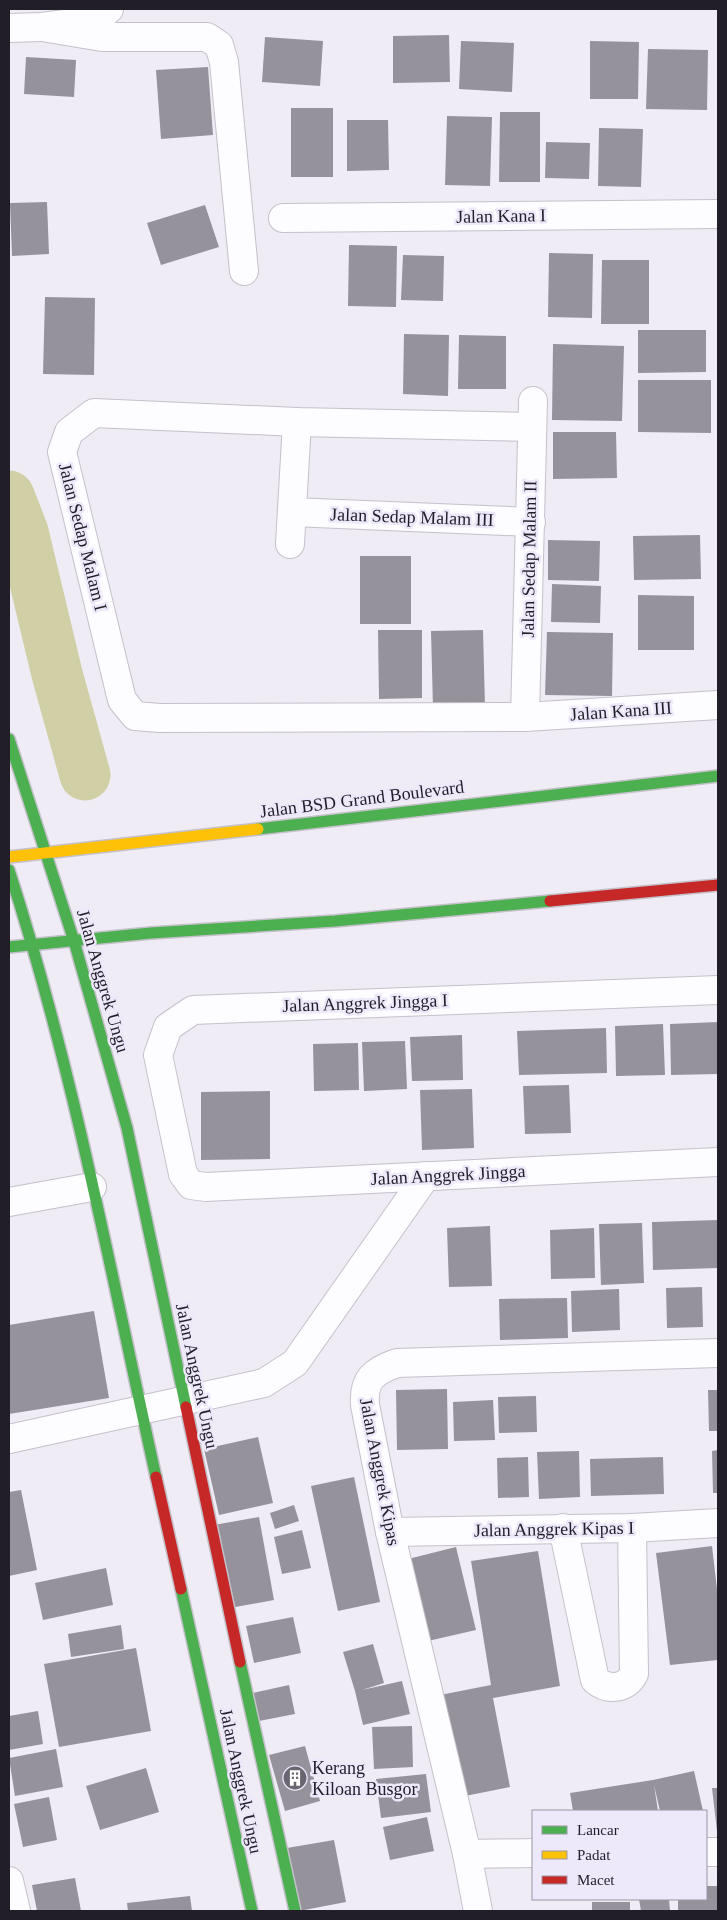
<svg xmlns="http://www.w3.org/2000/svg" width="727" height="1920" font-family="'Times New Roman',serif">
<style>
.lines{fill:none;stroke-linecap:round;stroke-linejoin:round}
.river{stroke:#d1cfa6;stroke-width:51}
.building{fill:#95929b}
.street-casing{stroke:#c4c1cb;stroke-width:30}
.fast-casing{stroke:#c4c1cb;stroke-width:14}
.slow-casing{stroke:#c4c1cb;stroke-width:14}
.jam-casing{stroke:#c4c1cb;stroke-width:14}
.street{stroke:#fdfcfe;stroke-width:28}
.fast{stroke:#4caf50;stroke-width:11}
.slow{stroke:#ffc107;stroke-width:11}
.jam{stroke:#c62828;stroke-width:11}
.labels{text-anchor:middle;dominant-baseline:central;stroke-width:5;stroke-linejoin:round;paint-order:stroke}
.street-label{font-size:18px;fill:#211e29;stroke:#ede8fa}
.poi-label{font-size:18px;fill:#211e29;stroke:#ede8fa;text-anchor:start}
</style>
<rect width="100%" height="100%" fill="#efecf6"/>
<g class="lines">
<path class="river" d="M9 496 23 532 57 674 85 775"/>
</g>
<g class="building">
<path d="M449 35 450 82 393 83V36Z"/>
<path d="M265 37 323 41 320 86 262 82Z"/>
<path d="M461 41 514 43 512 92 459 89Z"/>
<path d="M590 41 639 42 638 99H590Z"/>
<path d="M648 49 708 50 707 110 646 109Z"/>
<path d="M26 57 76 60 74 97 24 94Z"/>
<path d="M208 67 213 135 161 139 156 70Z"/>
<rect x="291" y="108" width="42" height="69"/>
<path d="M500 112H540V182H499Z"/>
<path d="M447 116 492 117 490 186 445 185Z"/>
<path d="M347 120H388L389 170 347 171Z"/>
<path d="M599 128 643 129 641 187 598 186Z"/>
<path d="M546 142 590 143 589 179 545 178Z"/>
<path d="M47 202 49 254 12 256 10 203Z"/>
<path d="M205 205 219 247 161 265 147 223Z"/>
<path d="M349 245 397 246 396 307 348 306Z"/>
<path d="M549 253 593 254 592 318 548 317Z"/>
<path d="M403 255 444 256 443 301 401 300Z"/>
<path d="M602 260H649V324H601Z"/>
<path d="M45 297 95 298 94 375 43 374Z"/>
<path d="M638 330H706V372L638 373Z"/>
<path d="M404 334 449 335 448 396 403 394Z"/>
<path d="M459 335 506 336V389H458Z"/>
<path d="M553 344 624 346 622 421 552 420Z"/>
<path d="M638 380H711V433L638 432Z"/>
<path d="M553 432H616L617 478 553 479Z"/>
<path d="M700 535 701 579 634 580 633 536Z"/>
<path d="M548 540 600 541 599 581 548 580Z"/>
<rect x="360" y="556" width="51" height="68"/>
<path d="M552 584 601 586 600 623 551 622Z"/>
<path d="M638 595 694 596V650H638Z"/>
<path d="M378 630H422V698L379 699Z"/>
<path d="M483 630 485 707 433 708 431 631Z"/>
<path d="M547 632 613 633 612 696 545 695Z"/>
<path d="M718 1022V1074L671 1075 670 1024Z"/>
<path d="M663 1024 665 1075 616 1076 615 1026Z"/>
<path d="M606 1028 607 1073 519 1075 517 1031Z"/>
<path d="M462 1035 463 1080 412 1081 410 1037Z"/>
<path d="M405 1041 407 1089 364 1091 362 1042Z"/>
<path d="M358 1043 359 1090 314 1091 313 1044Z"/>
<path d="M569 1085 571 1133 525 1134 523 1086Z"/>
<path d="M472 1089 474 1148 422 1150 420 1090Z"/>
<path d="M270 1091V1159L201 1160V1092Z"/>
<path d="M718 1220V1268L653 1270 652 1222Z"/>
<path d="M642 1223 644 1283 601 1285 599 1224Z"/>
<path d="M490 1226 492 1286 449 1287 447 1228Z"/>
<path d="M594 1228 595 1278 551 1279 550 1230Z"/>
<path d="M702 1287 703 1327 667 1328 666 1288Z"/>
<path d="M619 1289 620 1330 572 1332 571 1291Z"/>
<path d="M567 1298 568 1338 500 1340 499 1299Z"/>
<path d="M94 1311 109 1398 9 1414V1325Z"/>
<path d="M447 1389 448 1449 397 1450 396 1390Z"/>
<path d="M708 1390H718V1431H709Z"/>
<path d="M536 1396 537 1432 499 1433 498 1397Z"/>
<path d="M493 1400 495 1440 454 1441 453 1402Z"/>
<path d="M258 1437 273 1503 219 1515 204 1449Z"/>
<path d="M718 1450V1493H713L712 1451Z"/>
<path d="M579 1451 580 1497 539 1499 537 1452Z"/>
<path d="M528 1457 529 1497 498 1498 497 1458Z"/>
<path d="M663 1457 664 1494 591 1496 590 1459Z"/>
<path d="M354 1477 380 1602 338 1611 311 1486Z"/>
<path d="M21 1490 37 1570 9 1576V1492Z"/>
<path d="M294 1505 299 1521 275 1529 270 1513Z"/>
<path d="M259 1517 274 1600 230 1608 214 1525Z"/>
<path d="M302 1530 311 1568 282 1574 274 1537Z"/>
<path d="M712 1546 718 1598V1660L670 1665 656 1553Z"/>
<path d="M456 1547 476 1630 428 1641 408 1559Z"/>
<path d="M538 1551 560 1686 493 1698 510 1787 460 1797 440 1695 491 1685 471 1561Z"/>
<path d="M106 1568 113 1605 43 1620 35 1583Z"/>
<path d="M293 1617 301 1653 254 1663 246 1626Z"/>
<path d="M121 1625 124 1649 71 1657 68 1634Z"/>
<path d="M373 1644 384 1683 362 1690 402 1681 410 1714 363 1725 355 1691 343 1652Z"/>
<path d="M136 1648 151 1731 59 1747 44 1664Z"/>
<path d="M289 1685 295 1714 259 1721 253 1693Z"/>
<path d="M38 1711 43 1744 9 1750V1716Z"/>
<path d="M412 1726 413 1767 374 1769 372 1727Z"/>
<path d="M305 1746 320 1801 285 1811 269 1755Z"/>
<path d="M56 1749 63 1787 15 1796 9 1758Z"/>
<path d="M146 1768 159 1812 100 1830 86 1786Z"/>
<path d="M694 1771 703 1811H660L654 1785 658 1811H573L570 1793 653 1780Z"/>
<path d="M426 1774 431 1812 381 1818 376 1779Z"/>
<path d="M712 1788H718V1831H717Z"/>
<path d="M49 1797 57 1840 23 1847 14 1804Z"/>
<path d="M427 1817 434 1851 390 1860 383 1827Z"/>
<path d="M334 1840 346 1902 299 1911 287 1848Z"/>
<path d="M75 1878 81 1911H37L32 1885Z"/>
<path d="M706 1886H718V1911H678V1899H706Z"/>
<path d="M190 1896 192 1911H128L127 1903Z"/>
<path d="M639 1899H669L670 1911H641Z"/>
<rect x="592" y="1902" width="38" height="9"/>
</g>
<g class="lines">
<defs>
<g id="street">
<path d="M42 27 102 37H207L219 45 224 62 244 271"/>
<path d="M9 28 42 27 96 20 109 9"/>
<path d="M283 218 718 214"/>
<path d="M532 427 297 422 94 413 69 432 62 452 122 700 135 716 160 718 525 717 718 705"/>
<path d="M292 512 531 522"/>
<path d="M290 544 297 422"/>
<path d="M525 717 533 401"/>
<path d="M718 990 193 1010 168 1027 158 1055 183 1174 191 1185 206 1187 718 1162"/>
<path d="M9 1202 92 1187"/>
<path d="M9 1439 264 1383 295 1363 426 1176"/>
<path d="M563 1528 595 1680C608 1691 626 1689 634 1674L632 1528"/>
<path d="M390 1532 632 1528 718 1523"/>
<path d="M706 1852H718"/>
<path d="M467 1854 533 1853"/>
<path d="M9 1881 16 1911"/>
<path d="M478 1911 467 1854 390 1532 365 1405C363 1379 374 1371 397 1363L718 1353"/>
</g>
<g id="fast">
<path d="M9 739 74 941 127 1128 186 1407"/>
<path d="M258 829 718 776"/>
<path d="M9 870C73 1068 111 1274 156 1477"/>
<path d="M9 947 151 933 335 921 550 901"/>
<path d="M181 1589 252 1911"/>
<path d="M240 1662 295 1911"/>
</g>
<path id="slow" d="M9 857 258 829"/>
<g id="jam">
<path d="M550 901 718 885"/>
<path d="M186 1407 240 1662"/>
<path d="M156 1477 181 1589"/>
</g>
</defs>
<use href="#street" class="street-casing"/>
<use href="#fast" class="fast-casing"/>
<use href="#slow" class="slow-casing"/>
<use href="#jam" class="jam-casing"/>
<use href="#street" class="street"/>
<use href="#fast" class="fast"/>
<use href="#slow" class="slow"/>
<use href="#jam" class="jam"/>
</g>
<defs>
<symbol id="building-disc" viewBox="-11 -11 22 22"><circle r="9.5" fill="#696671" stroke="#ede8fa"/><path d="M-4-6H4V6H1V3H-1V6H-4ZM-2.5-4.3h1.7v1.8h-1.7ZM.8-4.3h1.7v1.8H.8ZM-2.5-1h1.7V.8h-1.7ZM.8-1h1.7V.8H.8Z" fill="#fff"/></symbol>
</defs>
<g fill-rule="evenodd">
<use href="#building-disc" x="281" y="1764" width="28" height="28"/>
</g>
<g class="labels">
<g class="street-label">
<text transform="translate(501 216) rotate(-1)">Jalan Kana I</text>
<text transform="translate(412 517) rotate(2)">Jalan Sedap Malam III</text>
<text transform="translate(83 537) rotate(76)">Jalan Sedap Malam I</text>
<text transform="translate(529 559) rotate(-89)">Jalan Sedap Malam II</text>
<text transform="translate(621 711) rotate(-4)">Jalan Kana III</text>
<text transform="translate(362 799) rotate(-7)">Jalan BSD Grand Boulevard</text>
<text transform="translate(103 981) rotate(74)">Jalan Anggrek Ungu</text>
<text transform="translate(365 1003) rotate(-2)">Jalan Anggrek Jingga I</text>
<text transform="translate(448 1175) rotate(-3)">Jalan Anggrek Jingga</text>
<text transform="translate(197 1376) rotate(78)">Jalan Anggrek Ungu</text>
<text transform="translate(380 1472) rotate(79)">Jalan Anggrek Kipas</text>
<text transform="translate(554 1529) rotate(-1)">Jalan Anggrek Kipas I</text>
<text transform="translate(241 1781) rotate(78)">Jalan Anggrek Ungu</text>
</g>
<g class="poi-label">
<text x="312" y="1768">Kerang<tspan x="312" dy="21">Kiloan Busgor</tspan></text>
</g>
</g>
<rect width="727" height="1920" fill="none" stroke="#211e29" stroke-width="20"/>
<rect x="532" y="1810" width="175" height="90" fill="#ede8fa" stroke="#9b97a6"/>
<rect x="542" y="1826" width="25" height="8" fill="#4caf50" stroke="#9b97a6"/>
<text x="577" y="1835" font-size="15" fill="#211e29">Lancar</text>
<rect x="542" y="1851" width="25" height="8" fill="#ffc107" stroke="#9b97a6"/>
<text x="577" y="1860" font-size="15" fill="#211e29">Padat</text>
<rect x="542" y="1876" width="25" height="8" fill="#c62828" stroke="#9b97a6"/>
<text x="577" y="1885" font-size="15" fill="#211e29">Macet</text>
</svg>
